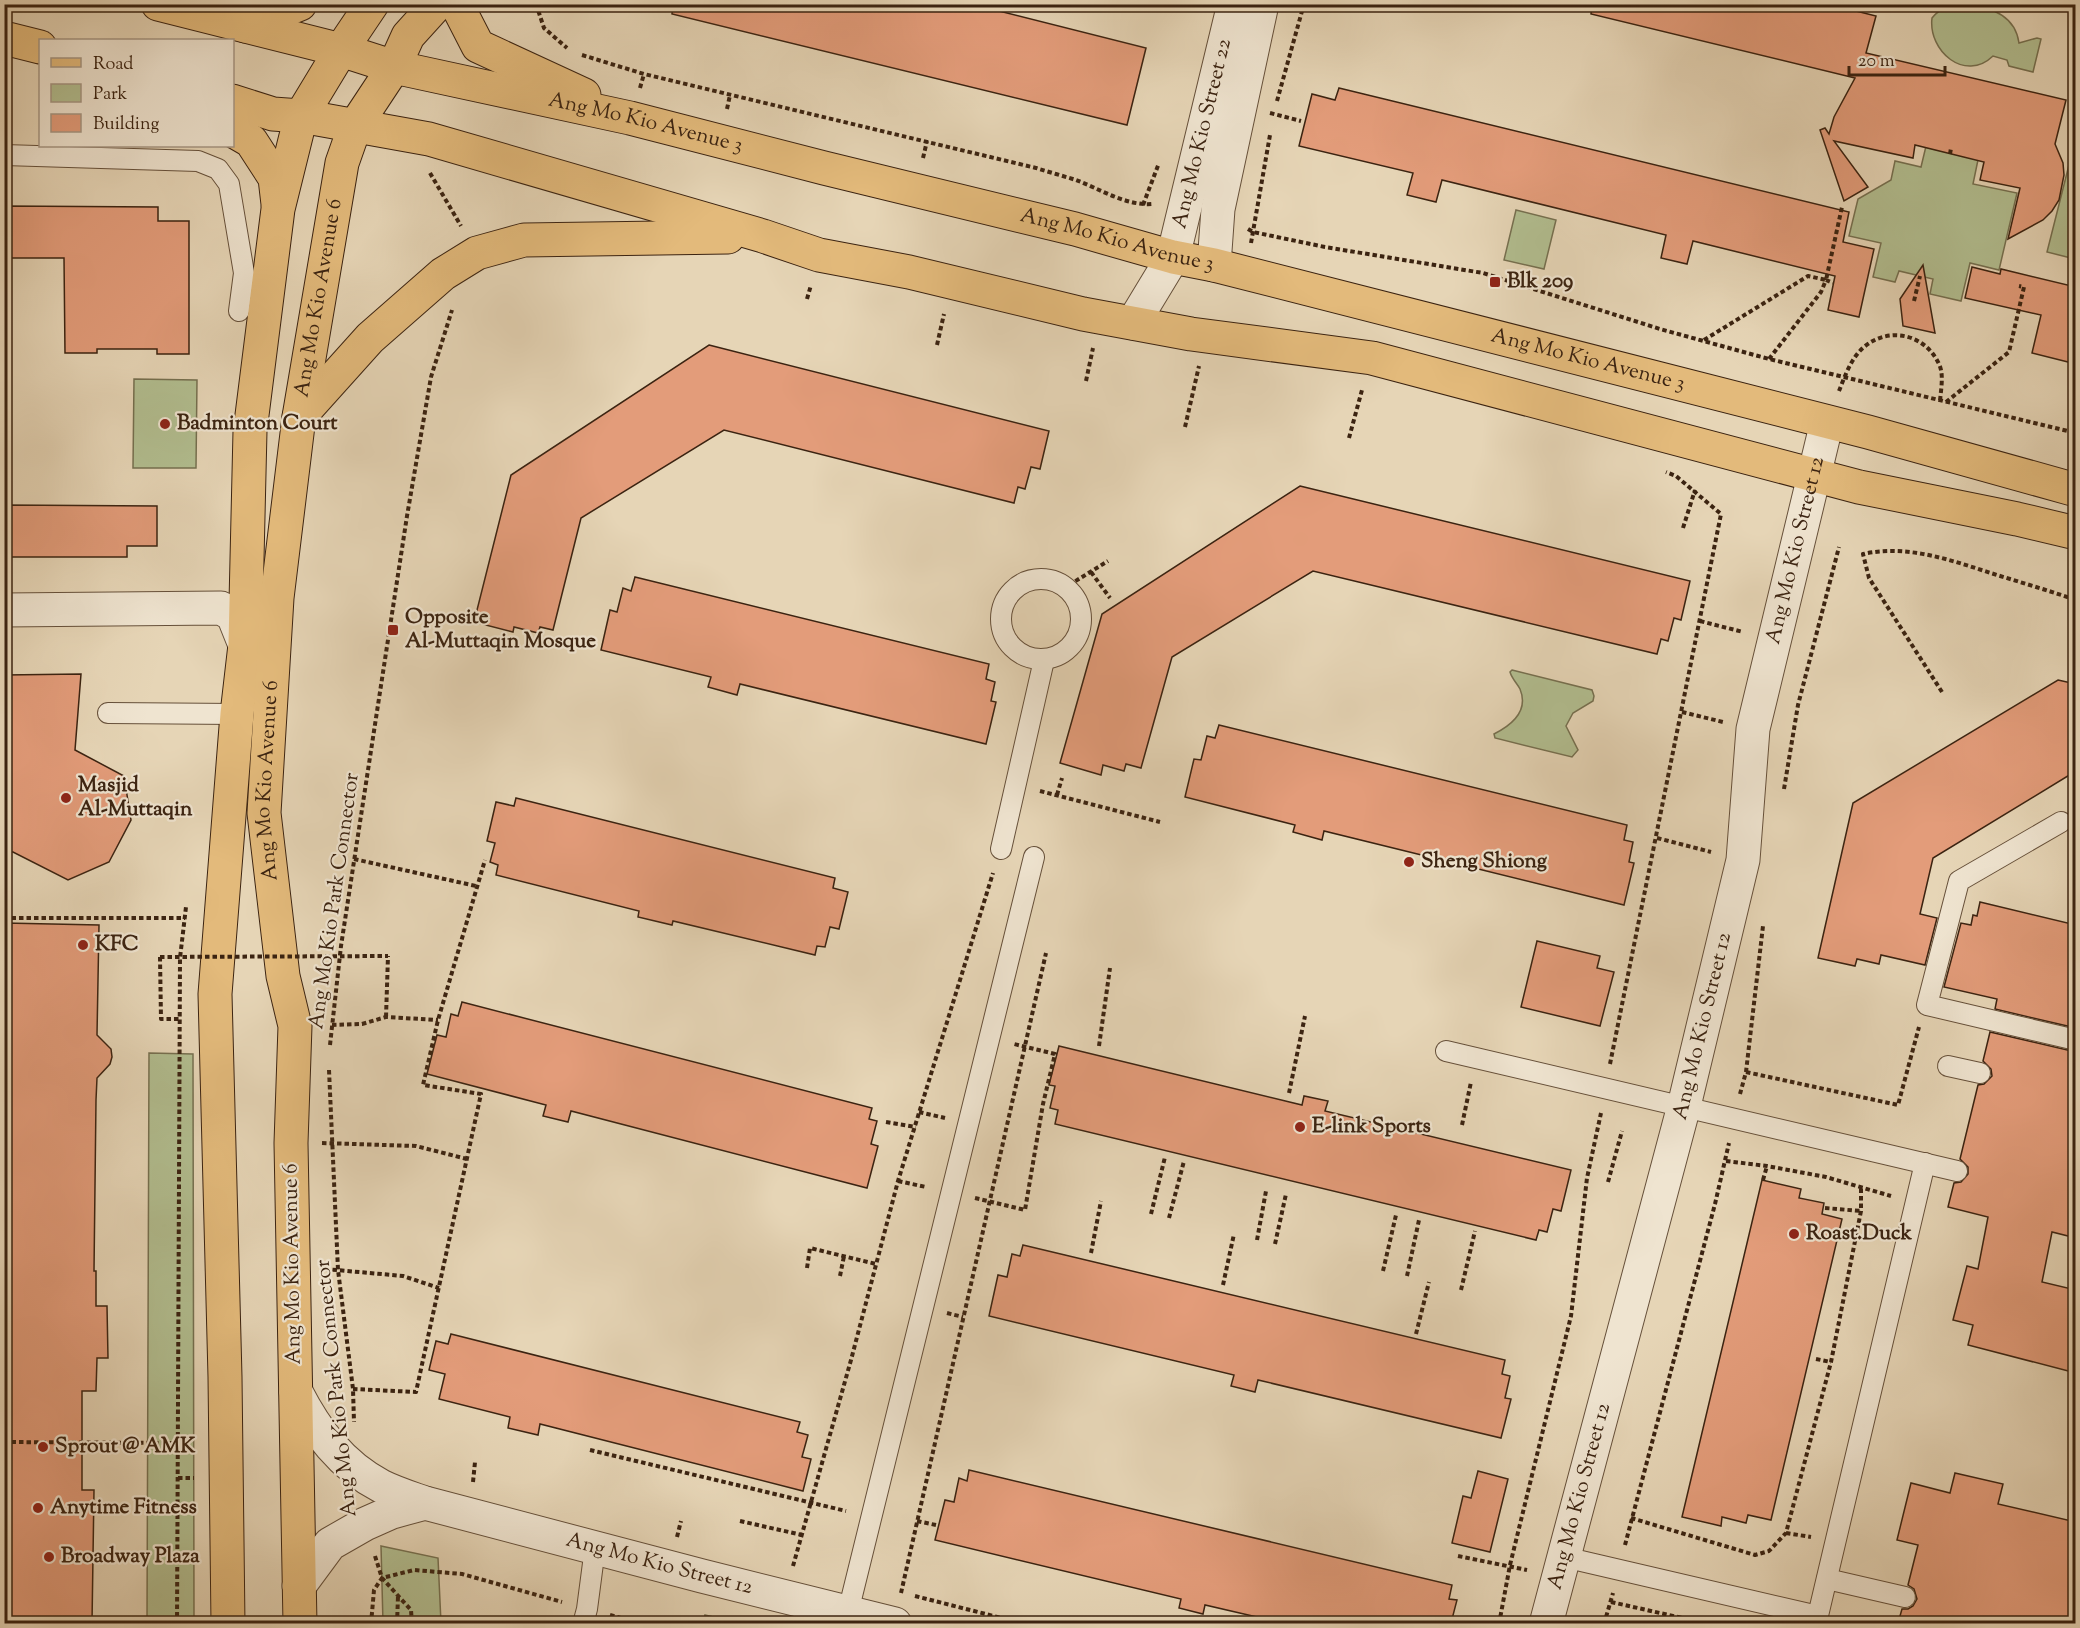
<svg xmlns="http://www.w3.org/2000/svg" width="2080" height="1628" font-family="'Sorts Mill Goudy',serif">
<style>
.green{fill:#b2be90;stroke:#767050;stroke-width:1.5}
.building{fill:#e39c7a;stroke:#3b2311;stroke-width:1.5}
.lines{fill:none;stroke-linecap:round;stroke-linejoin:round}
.lane-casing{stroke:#66503a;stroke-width:22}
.street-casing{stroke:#66503a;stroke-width:35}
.primary-casing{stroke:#3b2311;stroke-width:35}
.path{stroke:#3b2311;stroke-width:4;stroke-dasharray:4.5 3;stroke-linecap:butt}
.lane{stroke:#efe4d0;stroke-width:20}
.street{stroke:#efe4d0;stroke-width:33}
.primary{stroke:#e3ba7b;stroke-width:33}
.path-bridge{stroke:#3b2311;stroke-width:4;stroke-dasharray:4.5 3;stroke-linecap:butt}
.poi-dot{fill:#8f2418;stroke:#efe4d0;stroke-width:2}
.labels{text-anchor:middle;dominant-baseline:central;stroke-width:4.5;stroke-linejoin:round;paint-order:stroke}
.street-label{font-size:21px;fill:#3b2311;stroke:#efe4d0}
.poi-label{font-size:21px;font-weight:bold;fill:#3b2311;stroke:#efe4d0;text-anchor:start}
</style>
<rect width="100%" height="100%" fill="#e6d5b6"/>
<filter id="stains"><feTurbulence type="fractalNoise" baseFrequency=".00333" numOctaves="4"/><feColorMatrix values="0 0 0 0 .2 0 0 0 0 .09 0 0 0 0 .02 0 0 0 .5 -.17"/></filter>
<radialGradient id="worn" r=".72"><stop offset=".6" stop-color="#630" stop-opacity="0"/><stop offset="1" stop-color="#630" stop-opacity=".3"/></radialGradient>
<g class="green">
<path d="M1962 5C1988 6 2015 14 2019 43L2037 38 2041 39 2033 72 2009 66 2007 60 1993 56C1965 83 1928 51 1932 18 1940 8 1949 5 1962 5Z"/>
<path d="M1927 142 1979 155 1973 184 2017 193 1999 270 1970 263 1961 301 1930 294 1933 279 1899 271 1895 282 1873 277 1881 243 1849 236 1858 199 1891 180 1895 161 1921 167Z"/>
<path d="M2070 161 2075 162V259L2047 252Z"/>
<path d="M1516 210 1556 220 1544 269 1504 260Z"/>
<path d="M134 379 197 380 196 468H133Z"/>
<path d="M1512 670 1592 690 1594 696 1593 701 1573 713 1566 726 1578 750 1572 757 1495 738 1494 734C1512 725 1529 711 1520 689 1517 683 1512 679 1510 672Z"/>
<path d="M149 1053 193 1054 194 1623H147Z"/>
<path d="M381 1546 438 1558 441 1623H383Z"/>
<path d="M705 1615 738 1623H703Z"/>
</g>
<g class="building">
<path d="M673 4H971L1146 48 1127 125 672 14Z"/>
<path d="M1592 4H1828L1876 16 1866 53 2066 100 2055 144 2063 163 2064 175 2059 200 2052 211 2043 220 2008 239 2020 188 1980 180 1984 162 1915 145 1913 158 1834 141 1868 187 1844 201 1820 130 1825 128 1829 134 1834 117 1855 78 1591 14Z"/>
<path d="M1339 88 1849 212 1843 242 1874 249 1859 317 1828 310 1835 276 1693 241 1687 264 1661 258 1666 235 1442 180 1436 202 1407 195 1413 173 1299 146 1312 94 1335 100Z"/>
<path d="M4 206 158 207V221H189V354H157V349H97V353H65L64 258H4Z"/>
<path d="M1923 265 1935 333 1903 326 1900 299Z"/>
<path d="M1972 267 2000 274 2001 269 2076 287V364L2032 353 2041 315 1965 298Z"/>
<path d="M709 345 1049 431 1040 469 1031 467 1025 489 1018 487 1014 503 724 430 581 518 553 630 540 627 538 633 514 627 513 632 474 622 511 475Z"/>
<path d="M1300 486 1690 581 1681 620 1674 618 1668 641 1661 639 1657 654 1313 571 1172 657 1141 768 1126 764 1124 771 1103 765 1101 775 1060 763 1102 614Z"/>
<path d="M4 505 157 506V546H127V557H4Z"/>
<path d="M635 577 989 664 986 679 995 682 991 701 996 702 986 744 740 684 737 695 708 687 711 677 601 650 610 610 617 612 623 588 631 591Z"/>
<path d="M81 674 75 750 124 776 131 820 109 862 68 880 13 852 4 851V675Z"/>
<path d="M2058 680 2076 684V771L1933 858 1920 914 1937 918 1925 965 1881 955 1879 964 1857 959 1855 966 1818 958 1853 803Z"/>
<path d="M1219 725 1627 825 1624 840 1633 842 1629 862 1634 863 1624 905 1324 831 1322 840 1293 832 1295 825 1185 797 1194 759 1201 760 1207 736 1215 738Z"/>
<path d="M516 798 835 878 833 888 848 892 839 929 830 927 825 947 817 946 815 955 673 921 672 925 638 917 639 911 496 875 498 865 490 862 495 843 487 841 496 802 514 806Z"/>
<path d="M1980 902 2076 925V1028L1995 1009 1997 999 1944 987 1961 923 1971 925 1973 915 1977 916Z"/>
<path d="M4 923 99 925 97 1035 111 1049 112 1057 110 1064 97 1078 96 1100 94 1271H96V1306H107L108 1358H97L96 1391H82V1490H94L92 1623H4Z"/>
<path d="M1537 941 1600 956 1597 968 1614 972 1600 1026 1521 1007Z"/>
<path d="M462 1002 872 1108 869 1119 877 1121 871 1144 878 1146 867 1188 571 1111 568 1122 543 1116 546 1105 427 1074 437 1035 446 1037 451 1014 458 1016Z"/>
<path d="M1990 1032 2076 1052V1238L2052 1232 2042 1282 2076 1290V1373L1968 1345 1973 1325 1953 1320 1967 1266 1978 1269 1988 1217 1948 1207 1954 1183 1961 1182 1968 1174V1167L1960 1159 1978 1085 1984 1084 1992 1076 1991 1069 1983 1061Z"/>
<path d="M1059 1046 1302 1105 1304 1096 1328 1101 1325 1111 1571 1170 1561 1211 1553 1209 1547 1232 1539 1230 1536 1240 1055 1124 1058 1110 1050 1108 1055 1086 1049 1085Z"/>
<path d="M1762 1180 1801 1189 1799 1198 1824 1203 1822 1214 1842 1219 1771 1520 1748 1515 1746 1523 1722 1517 1721 1526 1682 1517Z"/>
<path d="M1023 1245 1505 1360 1502 1374 1510 1376 1505 1398 1511 1399 1501 1438 1258 1380 1255 1392 1231 1386 1234 1375 989 1316 998 1275 1007 1277 1012 1254 1020 1256Z"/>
<path d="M451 1334 800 1422 797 1432 808 1435 802 1457 811 1459 803 1491 540 1424 538 1435 508 1428 510 1417 439 1399 445 1374 429 1370 436 1341 448 1344Z"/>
<path d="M969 1470 1452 1585 1449 1599 1457 1600 1451 1623H1283L1205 1605 1203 1614 1179 1608 1181 1599 935 1540 945 1500 954 1502 959 1478 967 1481Z"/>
<path d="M1478 1471 1508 1479 1490 1552 1452 1543 1463 1496 1471 1498Z"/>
<path d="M1955 1473 2003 1484 1998 1504 2076 1522V1623H1898L1902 1609H1908L1913 1606 1917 1599 1914 1589 1908 1585 1918 1545 1897 1540 1911 1483 1950 1493Z"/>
</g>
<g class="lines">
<defs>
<g id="lane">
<path d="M4 155 198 161 218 169 229 184 244 273 239 311"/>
<circle cx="1041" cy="619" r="40"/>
<path d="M108 713 237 714"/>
<path d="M2061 822 1959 881 1927 1005 2076 1040"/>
<path d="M1001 849 1044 660"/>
<path d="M1446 1051 1957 1171"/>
<path d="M1948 1066 1980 1073"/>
<path d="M1564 1557 1818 1616"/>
<path d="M1827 1579 1905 1597"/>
<path d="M848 1612 1034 857"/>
<path d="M583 1624 587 1609 595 1548"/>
<path d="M1816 1624 1925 1163"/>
</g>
<g id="street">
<path d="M1214 265 1218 209 1262 4"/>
<path id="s1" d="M1133 323 1173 257 1234 4"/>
<path d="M4 610 221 608 233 615 245 645"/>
<path id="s2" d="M296 1392C316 1431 341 1465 381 1486 395 1493 411 1498 425 1503L702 1576 895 1624"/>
<path d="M299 1586 330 1544 365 1524 392 1512 425 1503"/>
<path id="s3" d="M1546 1624 1684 1106 1743 860 1753 729 1827 422"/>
</g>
<g id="primary">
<path id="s4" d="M158 4 341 50 394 67 630 118 824 168 1075 229 1173 257 1214 265 1868 432 2076 490"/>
<path d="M461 4 460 11 478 46 584 95"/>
<path d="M246 26 300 4"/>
<path d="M4 38 40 47"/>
<path d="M232 101 273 114 301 116 429 139 763 236 819 255 909 272 1083 314 1191 334 1372 358 1859 487 2017 519 2076 533"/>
<path d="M232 130 251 141 275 178 278 204"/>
<path d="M299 417 370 338 443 274 477 253 524 240 728 237"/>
<path d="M228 1624 225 1377 215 994 237 714 245 645 250 431 278 209 301 116 341 50 372 4"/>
<path id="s5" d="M300 1624 291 1143 295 1026 283 976 264 813 277 598 299 417 342 163 355 126 394 67 408 36 437 4"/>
</g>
</defs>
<use href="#lane" class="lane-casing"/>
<use href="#street" class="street-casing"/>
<use href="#primary" class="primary-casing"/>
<g class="path">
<path d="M536 4 544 28 567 48"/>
<path d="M582 55 644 74 1036 168C1049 172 1063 176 1076 180 1100 189 1126 206 1152 204"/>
<path d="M640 88 644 74"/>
<path d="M1277 101 1304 4"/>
<path d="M727 109 730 95"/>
<path d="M1270 113 1301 121"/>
<path d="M1950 154 1951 148"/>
<path d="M923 158 927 141"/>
<path d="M430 173 461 226"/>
<path d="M1143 205 1159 163"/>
<path d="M1248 229 1253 232 1325 247 1483 273 1660 329 1769 359 2076 433"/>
<path d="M1251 243 1270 135"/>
<path d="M807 299 811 285"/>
<path d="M1914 301 1920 276"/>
<path d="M1704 340 1808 276 1826 280 1842 207"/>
<path d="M937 345 944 314"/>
<path d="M1769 359 1821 292 1826 280 1833 283"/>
<path d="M1086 381 1093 348"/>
<path d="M1839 391C1845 376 1851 358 1864 347 1889 326 1925 334 1939 364 1944 374 1941 389 1940 401"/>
<path d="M1946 402 2009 352 2024 287 2019 286"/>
<path d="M1185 427 1199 366"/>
<path d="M1349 438 1362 390"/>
<path d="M1683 528 1695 490"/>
<path d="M1091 572 1110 598"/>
<path d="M1082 617 1074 582 1108 561"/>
<path d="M1700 621 1743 632"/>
<path d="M1942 692 1869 578 1863 554C1909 544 1953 561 1997 575 2023 583 2050 591 2076 600"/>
<path d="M1682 712 1723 722"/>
<path d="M1784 789 1798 705 1839 547"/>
<path d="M1040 791 1160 822"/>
<path d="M1057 795 1062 778"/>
<path d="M1657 838 1711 852"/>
<path d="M354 859 476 886"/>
<path d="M4 918H185"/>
<path d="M160 957 161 1019H179"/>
<path d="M386 1017 388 956"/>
<path d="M332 1025 362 1024 386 1017 438 1020"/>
<path d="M330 1045 341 946 407 516 431 377 452 310"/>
<path d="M1099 1046 1110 968"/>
<path d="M1610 1064 1721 514 1676 476 1666 472"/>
<path d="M329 1070 338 1270 353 1389 354 1422"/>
<path d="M1746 1072 1898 1105 1919 1027"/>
<path d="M1289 1093 1305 1016"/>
<path d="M1740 1094 1746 1072 1763 926"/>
<path d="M919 1112 945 1118"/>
<path d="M886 1122 916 1127"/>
<path d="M1462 1125 1471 1082"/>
<path d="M322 1143 416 1146 467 1159"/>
<path d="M1726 1161 1767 1166 1826 1177 1891 1196"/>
<path d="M1763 1180 1767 1166"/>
<path d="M898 1181 926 1187"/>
<path d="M1608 1182 1622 1131"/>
<path d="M975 1198 1025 1210 1043 1104 1055 1054 1014 1044"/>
<path d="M1825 1208 1861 1211"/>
<path d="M1151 1214 1165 1157"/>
<path d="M1169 1218 1184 1161"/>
<path d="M1257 1240 1266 1191"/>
<path d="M1275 1244 1286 1194"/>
<path d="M1091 1253 1101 1201"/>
<path d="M807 1268 810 1248 876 1264"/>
<path d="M325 1269 403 1276 439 1288"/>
<path d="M1383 1271 1396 1215"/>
<path d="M840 1276 844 1256"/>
<path d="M1407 1276 1419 1220"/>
<path d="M1223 1285 1234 1234"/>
<path d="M1461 1290 1475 1231"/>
<path d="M947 1313 963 1317"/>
<path d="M1416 1334 1429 1282"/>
<path d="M1816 1359 1831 1362"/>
<path d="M353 1389 416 1392 481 1094 423 1085 438 1020 485 860"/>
<path d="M4 1442 178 1443"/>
<path d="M590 1450 846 1511"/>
<path d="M178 1478H194"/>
<path d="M473 1482 475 1462"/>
<path d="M1631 1518 1755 1555 1769 1551 1786 1533 1831 1362 1861 1211V1188"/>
<path d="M740 1521 802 1535"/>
<path d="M917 1521 936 1525"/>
<path d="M1786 1533 1811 1537"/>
<path d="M677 1537 681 1521"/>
<path d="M1625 1545 1715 1204 1729 1143"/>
<path d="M375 1556 382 1578 411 1610 412 1624"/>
<path d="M1458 1556 1527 1570"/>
<path d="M793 1566 851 1360 898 1181 993 873"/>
<path d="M901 1593 1046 953"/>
<path d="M915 1596 1025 1624"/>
<path d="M1611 1602 1709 1624"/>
<path d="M610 1615 642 1624"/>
<path d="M177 1624 180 958 186 907"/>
<path d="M371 1624 374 1590 382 1578 414 1570 462 1574 562 1602"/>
<path d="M397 1624 398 1596"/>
<path d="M988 1624 991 1615"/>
<path d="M1499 1624 1510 1565 1571 1316 1587 1178 1601 1113"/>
<path d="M1604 1624 1613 1593"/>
</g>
<use href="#lane" class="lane"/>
<use href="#street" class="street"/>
<use href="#primary" class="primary"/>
<path class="path-bridge" d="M160 957 388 956"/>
</g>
<g class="poi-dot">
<rect x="1489" y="276" width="12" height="12" rx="3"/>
<circle cx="165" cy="424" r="6"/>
<rect x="387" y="624" width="12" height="12" rx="3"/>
<circle cx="66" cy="798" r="6"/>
<circle cx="1409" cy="862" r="6"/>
<circle cx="83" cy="945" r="6"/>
<circle cx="1300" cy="1127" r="6"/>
<circle cx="1794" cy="1234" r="6"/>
<circle cx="43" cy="1447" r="6"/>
<circle cx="38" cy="1508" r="6"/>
<circle cx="49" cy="1557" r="6"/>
</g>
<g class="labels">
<g class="street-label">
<text stroke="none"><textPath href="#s4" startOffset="502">Ang Mo Kio Avenue 3</textPath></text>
<text stroke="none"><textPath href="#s1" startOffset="204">Ang Mo Kio Street 22</textPath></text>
<text stroke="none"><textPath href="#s4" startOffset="988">Ang Mo Kio Avenue 3</textPath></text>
<text stroke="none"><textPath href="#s5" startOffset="1332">Ang Mo Kio Avenue 6</textPath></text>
<text stroke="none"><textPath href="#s4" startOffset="1474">Ang Mo Kio Avenue 3</textPath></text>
<text stroke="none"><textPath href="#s3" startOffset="1104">Ang Mo Kio Street 12</textPath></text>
<text stroke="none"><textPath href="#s5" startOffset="846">Ang Mo Kio Avenue 6</textPath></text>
<text transform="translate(335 901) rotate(-82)">Ang Mo Kio Park Connector</text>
<text stroke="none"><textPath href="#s3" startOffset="618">Ang Mo Kio Street 12</textPath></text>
<text transform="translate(293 1264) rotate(-91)">Ang Mo Kio Avenue 6</text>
<text transform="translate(337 1388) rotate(-96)">Ang Mo Kio Park Connector</text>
<text stroke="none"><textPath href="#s3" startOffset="132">Ang Mo Kio Street 12</textPath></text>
<text stroke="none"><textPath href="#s2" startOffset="418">Ang Mo Kio Street 12</textPath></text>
</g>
<g class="poi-label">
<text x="1507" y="282">Blk 209</text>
<text x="177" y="424">Badminton Court</text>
<text x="405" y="618">Opposite<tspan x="405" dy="24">Al-Muttaqin Mosque</tspan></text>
<text x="78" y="786">Masjid<tspan x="78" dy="24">Al-Muttaqin</tspan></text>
<text x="1421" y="862">Sheng Shiong</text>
<text x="95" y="945">KFC</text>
<text x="1312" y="1127">E-link Sports</text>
<text x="1806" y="1234">Roast.Duck</text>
<text x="55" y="1447">Sprout @ AMK</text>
<text x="50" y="1508">Anytime Fitness</text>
<text x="61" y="1557">Broadway Plaza</text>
</g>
</g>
<rect width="2080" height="1628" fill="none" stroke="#e6d5b6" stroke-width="24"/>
<rect x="6" y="6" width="2068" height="1616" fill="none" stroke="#3b2311" stroke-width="3"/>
<rect x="12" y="12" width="2056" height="1604" fill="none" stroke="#3b2311" stroke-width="1.5"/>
<rect x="39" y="39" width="195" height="108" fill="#efe4d0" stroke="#a79784" stroke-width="1.5"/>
<rect x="51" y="58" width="30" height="9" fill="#e3ba7b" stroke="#a79784" stroke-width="1.5"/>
<text x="93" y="69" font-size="18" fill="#3b2311">Road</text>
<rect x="51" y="84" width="30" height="18" fill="#b2be90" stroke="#a79784" stroke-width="1.5"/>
<text x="93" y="99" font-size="18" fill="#3b2311">Park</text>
<rect x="51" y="114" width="30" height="18" fill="#e39c7a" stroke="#a79784" stroke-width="1.5"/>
<text x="93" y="129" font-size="18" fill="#3b2311">Building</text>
<path d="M1849 66v9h96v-9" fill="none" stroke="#3b2311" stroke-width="3"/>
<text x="1858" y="66" font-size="18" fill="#3b2311" stroke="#efe4d0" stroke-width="4.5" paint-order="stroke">20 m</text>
<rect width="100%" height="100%" filter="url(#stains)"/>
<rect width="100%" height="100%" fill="url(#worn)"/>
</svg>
